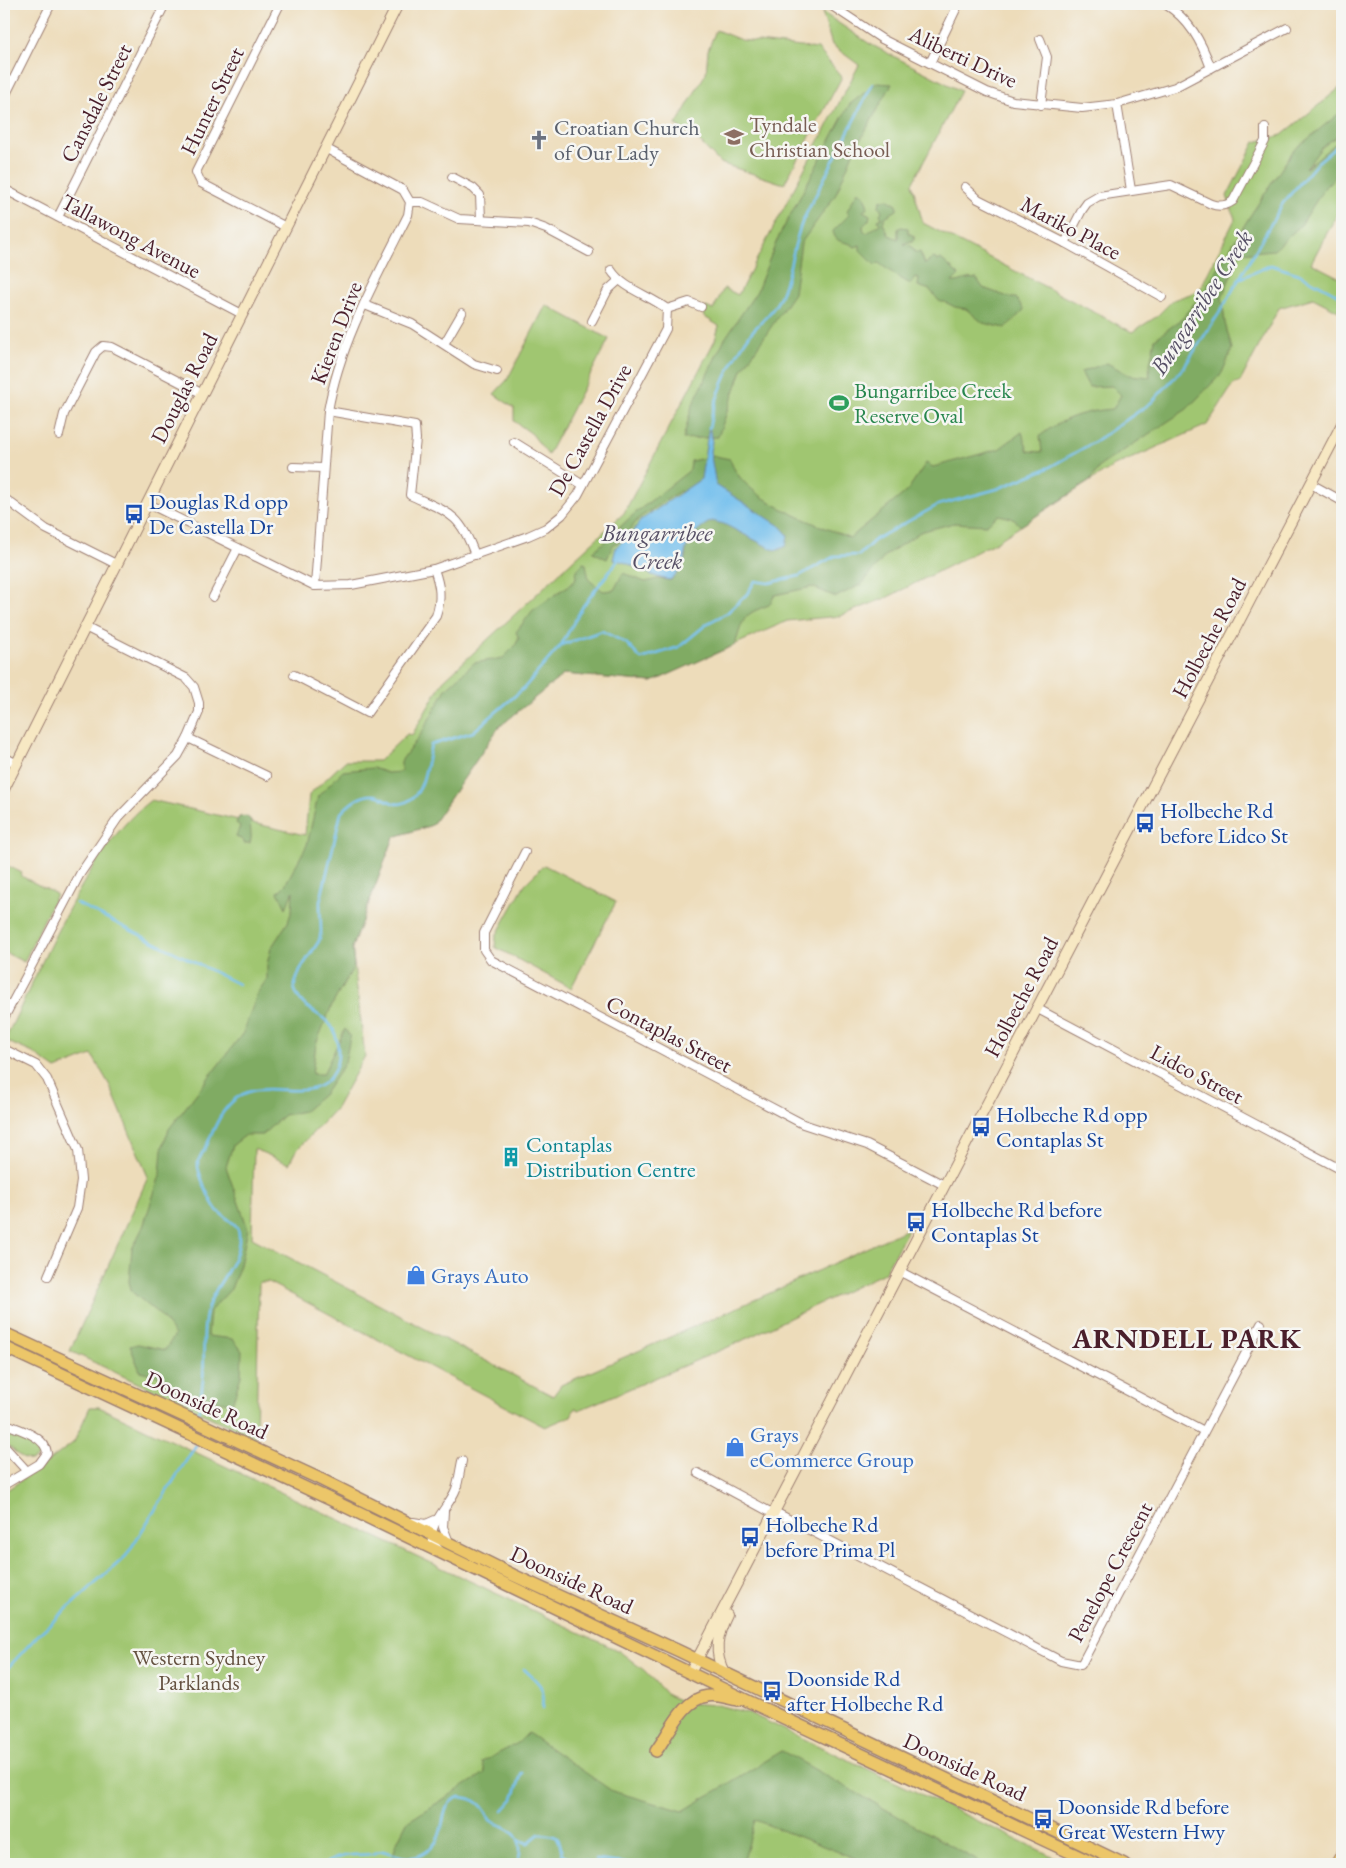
<svg xmlns="http://www.w3.org/2000/svg" width="1346" height="1868" font-family="'EB Garamond',serif">
<style>
.green{fill:#a0c671;stroke:#75724e}
.forest{fill:#80ab63;stroke:#656547}
.water{fill:#73bfed;stroke:#5e6f8c}
.lines{fill:none;stroke-linecap:round;stroke-linejoin:round}
.stream{stroke:#73bfed;stroke-width:2.5}
.street-casing{stroke:#9c7e72;stroke-width:10}
.secondary-casing{stroke:#9c7e72;stroke-width:12}
.primary-casing{stroke:#9c7e72;stroke-width:14}
.highway-casing{stroke:#9c7e72;stroke-width:16}
.street{stroke:#fff;stroke-width:8}
.secondary{stroke:#f7e8c3;stroke-width:10}
.primary{stroke:#ecc669;stroke-width:11}
.highway{stroke:#ecc669;stroke-width:14}
.labels{text-anchor:middle;dominant-baseline:central;stroke-width:5;stroke-linejoin:round;paint-order:stroke}
.street-label{font-size:22px;fill:#4a1f2b;stroke:#f6f6f2}
.education-label{font-size:22px;fill:#785e54;stroke:#f6f6f2;text-anchor:start}
.worship-label{font-size:22px;fill:#5b616d;stroke:#f6f6f2;text-anchor:start}
.leisure-label{font-size:22px;fill:#27864d;stroke:#f6f6f2;text-anchor:start}
.transit-label{font-size:22px;fill:#164399;stroke:#f6f6f2;text-anchor:start}
.culture-label{font-size:22px;fill:#0d838f;stroke:#f6f6f2;text-anchor:start}
.shop-label{font-size:22px;fill:#366cbe;stroke:#f6f6f2;text-anchor:start}
.park-label{font-size:22px;fill:#645140;stroke:#f6f6f2}
.water-label{font-size:24px;font-style:italic;fill:#564f65;stroke:#f6f6f2}
.district-label{font-size:28px;font-weight:bold;letter-spacing:1px;fill:#4a1f2b;stroke:#f6f6f2}
</style>
<rect width="100%" height="100%" fill="#f6f6f2"/>
<filter id="ink" filterUnits="userSpaceOnUse"><feTurbulence type="fractalNoise" baseFrequency=".02" numOctaves="2"/><feDisplacementMap in="SourceGraphic" scale="10" xChannelSelector="R" yChannelSelector="G"/><feConvolveMatrix kernelMatrix="1 2 1 2 8 2 1 2 1" color-interpolation-filters="sRGB"/></filter>
<filter id="wash" filterUnits="userSpaceOnUse"><feTurbulence type="fractalNoise" baseFrequency=".0096" numOctaves="4" result="noise"/><feDisplacementMap in="SourceGraphic" scale="20" xChannelSelector="R" yChannelSelector="G"/><feGaussianBlur stdDeviation="1.12" result="paint"/><feColorMatrix in="noise" values="0 0 0 0 0 0 0 0 0 0 0 0 0 0 0 0 0 1.4 0 .05"/><feComposite in="paint" operator="in"/></filter>
<g filter="url(#wash)">
<rect width="100%" height="100%" fill="#eddcba"/>
<g class="green">
<path d="M822 12 870 44 961 91 912 184 923 223 1132 332 1156 317 1173 300 1199 291 1235 219 1227 196 1255 142 1282 135 1342 86V205L1311 263 1342 279V313L1313 298 1279 308 1240 382 1233 385 1207 425 1112 467 996 542 888 597 840 616 787 621 652 682 564 674 499 727 432 825 394 837 352 947 365 1056 336 1108 295 1152 289 1164 254 1149 252 1238 553 1396 561 1385 770 1293 909 1228 884 1273 733 1345 579 1410 575 1408 571 1416 545 1427 268 1282H259L256 1439 70 1351 148 1177 110 1086 92 1055 56 1069 33 1053 8 1042 7 1035C42 966 89 846 151 800L305 835 309 795 345 761H379L407 734 412 735 443 681 624 513 715 340 719 326 703 316 706 307 713 310 724 288 738 295 859 65 832 45Z"/>
<path d="M716 30 741 40 818 49 842 77 784 184 720 163 700 142 676 125 706 73 708 50Z"/>
<path d="M546 305 609 339 548 455 532 434 514 421V408L494 394 507 380Z"/>
<path d="M4 864 22 873 21 876 56 894 24 962 4 952Z"/>
<path d="M544 865 616 902 571 988 495 947 496 936 525 884Z"/>
<path d="M90 1407H99L619 1651 645 1671 667 1695 684 1703 717 1705 749 1713 1069 1864H4V1492L44 1465 74 1442Z"/>
<path d="M4 1427 34 1441 42 1450 40 1457 31 1461 22 1458 4 1442Z"/>
</g>
<g class="forest">
<path d="M876 83 892 84 854 151 835 196 801 243 794 293 742 370 718 437 683 439 692 406 724 340 757 291 777 240 849 105Z"/>
<path d="M1342 111V132L1321 148 1306 168 1342 138V170L1325 187 1301 225 1274 250 1240 253 1222 297 1225 323 1232 349 1222 373 1187 409 1100 466 1090 481 1021 526 1012 518 999 515 986 525 954 523 920 532 886 555 862 584 836 597 812 587 775 595 769 605C742 615 744 617 735 645L652 682 564 674 499 727 432 825 394 837 352 947 354 966 332 1005 316 1044 312 1074H323L345 1029 350 1037 345 1063 324 1094 304 1111 284 1115 262 1135H246L233 1145 226 1167 248 1229 240 1265 231 1289 210 1311 208 1336 233 1339 242 1351 241 1376 232 1404 173 1391 159 1376 140 1371 130 1346 138 1344 165 1350 175 1335 161 1316 132 1292 129 1282 132 1249 143 1227 160 1175 162 1149 169 1129 243 1033 258 992 267 979V964L271 948 288 922 292 910 293 891 286 908 278 892 285 885 307 845 318 796 343 771 373 768 387 773 401 772V761L421 734 446 689 474 663 503 658 515 646 519 638 516 632 533 610 575 581 577 570 583 563 586 564 589 580 603 591 614 590 623 573 645 582 658 579 671 580 685 558 686 548 700 526 695 504 680 491 639 518 623 539 613 545 607 559 593 552 634 514 690 470 691 461 715 456 730 459C742 500 813 522 850 538L907 491 926 463 933 467 999 449 1022 432 1028 451 1042 452 1040 436C1062 418 1085 411 1113 409L1121 395 1112 386 1089 387 1081 372 1107 363 1129 375 1150 377 1149 369 1155 339 1183 318 1205 289 1250 216 1293 151Z"/>
<path d="M858 191 864 195 868 207 863 211 870 215 869 220 863 226 864 232 867 233 880 224 878 220 882 218 880 214 882 211 879 206 880 201 887 199 897 205V210L885 217 883 223 889 235 898 239V229L901 227 908 228V233L914 236V240L904 244 910 245 916 253 920 252 925 264 934 258 938 261 941 259 959 275 952 282C962 283 964 277 977 279L983 288 1011 298H1016L1024 310 1005 328 983 323 966 309 955 307 945 302H940L930 290 918 286 919 278 915 277 911 284C905 282 885 268 879 263L875 265 860 250V245L855 247C846 239 836 246 833 231L849 215 847 211Z"/>
<path d="M246 816 251 820C249 829 253 835 250 843H244L243 840 236 837 240 826 236 823 239 817Z"/>
<path d="M528 1733 612 1791 683 1811 782 1751 983 1864H870L755 1820 743 1864H391L396 1844 407 1822 485 1773 482 1762 518 1743Z"/>
</g>
<path class="water" d="M709 426 712 442 710 451 716 485 780 526 788 535 786 546 778 550 772 549 724 524 712 521C701 526 689 536 686 549 684 556 685 562 681 568 679 573 674 576 670 580 649 578 629 560 613 560L616 547 631 534 641 520 701 479Z"/>
<g class="lines">
<g class="stream">
<path d="M1239 279 1271 265 1299 274 1342 297"/>
<path d="M709 428C714 398 733 357 751 333 760 322 771 315 778 301 791 276 792 246 803 220L873 83"/>
<path d="M561 645 583 606 619 559"/>
<path d="M76 903 238 984"/>
<path d="M199 1412C200 1401 202 1390 203 1379 205 1355 201 1330 208 1307 216 1282 241 1262 239 1234 238 1222 225 1219 217 1210 211 1203 196 1170 198 1162 200 1156 204 1150 207 1145 216 1123 226 1098 251 1091 280 1083 317 1104 334 1071 339 1060 339 1048 336 1037 330 1011 302 1016 294 987L300 970 319 941 321 932 320 902 341 813C350 803 364 792 379 796 383 798 388 801 393 803 406 807 418 795 422 783 426 771 428 757 431 745L473 732 524 688 561 645 602 631 626 643 641 659 679 647 708 623 727 613 747 594 755 581 769 583 799 576 835 556 859 555 876 539 938 505 997 489 1048 468 1096 441 1152 402 1184 367 1223 307 1283 203 1318 162 1342 142"/>
<path d="M524 1669C538 1683 546 1685 543 1708"/>
<path d="M4 1672 40 1633 126 1556 196 1445"/>
<path d="M503 1810 513 1799 522 1773"/>
<path d="M518 1840 528 1843 539 1834C558 1835 560 1836 562 1855L576 1862 585 1861"/>
<path d="M596 1860 631 1864"/>
<path d="M324 1864C344 1853 351 1856 372 1854 376 1853 379 1851 383 1851 399 1855 410 1863 426 1852 451 1836 435 1803 460 1797 477 1798 484 1806 490 1820 497 1825 507 1826 512 1831 522 1839 522 1855 516 1864"/>
<path d="M664 1864H673"/>
</g>
</g>
</g>
<g filter="url(#ink)">
<g class="lines">
<defs>
<g id="street">
<path d="M280 4 196 172 201 183 286 227"/>
<path d="M829 4 882 39 987 92 1013 101 1082 108 1117 104 1175 87 1287 28"/>
<path d="M1165 4C1190 20 1201 41 1211 68"/>
<path d="M1040 39 1047 57 1041 105"/>
<path d="M930 63 957 7"/>
<path d="M4 98 51 4"/>
<path d="M1117 104 1131 190"/>
<path d="M452 177 473 188 480 195 481 219"/>
<path d="M965 187 978 199 1065 243 1162 297"/>
<path d="M4 189 242 314"/>
<path d="M410 202H422L459 219 529 223 546 229 589 252"/>
<path d="M58 217 165 4"/>
<path d="M1065 243 1082 210 1087 203 1099 196 1171 185 1211 204C1219 207 1226 206 1233 201L1265 141V128"/>
<path d="M611 270C623 289 649 295 667 309"/>
<path d="M365 305 412 324 474 364 497 371"/>
<path d="M667 309 689 302 701 307"/>
<path d="M592 321 608 290 618 281"/>
<path d="M444 344 462 313"/>
<path d="M328 411 415 426 416 439 410 495C449 513 460 513 475 555"/>
<path d="M59 435 64 414 96 352 103 346 112 347 203 394"/>
<path d="M514 442 583 485"/>
<path d="M293 467 323 468"/>
<path d="M1311 484 1342 501"/>
<path d="M4 498 46 529 116 564"/>
<path d="M147 503 315 586 351 585 434 569 528 536 546 528 562 515 578 495 666 329 667 309"/>
<path d="M315 586 328 411C340 342 377 277 408 215L410 202 403 190 325 148"/>
<path d="M213 597 238 548"/>
<path d="M294 675 367 713 436 616C442 598 440 586 434 569"/>
<path d="M188 738 267 776"/>
<path d="M4 757 17 764"/>
<path d="M525 852 484 933V950L491 960 803 1124 867 1145 944 1185"/>
<path d="M1036 1008 1342 1170"/>
<path d="M4 1018 80 874 118 818 178 756 188 738 199 712V703L194 687 186 678 85 627"/>
<path d="M4 1049 36 1065 47 1079 78 1150 81 1180 77 1208 48 1276"/>
<path d="M899 1271 1204 1431"/>
<path d="M4 1423C17 1429 46 1436 47 1453L39 1464 4 1485"/>
<path d="M4 1446 26 1470"/>
<path d="M698 1473 772 1513"/>
<path d="M444 1511 443 1527 449 1542"/>
<path d="M773 1511 1061 1661 1081 1665 1261 1324"/>
<path d="M413 1522 426 1524 435 1520"/>
<path d="M440 1551C418 1530 449 1509 456 1489 459 1480 460 1470 462 1461"/>
</g>
<g id="secondary">
<path d="M4 789 398 4"/>
<path d="M690 1673 1342 424"/>
<path d="M725 1674C713 1653 717 1635 727 1615"/>
</g>
<g id="primary">
<path d="M4 1333 318 1478 513 1575 679 1651 1124 1864"/>
<path d="M4 1347 340 1504 750 1702 1095 1864"/>
<path d="M656 1751C669 1734 683 1698 708 1696 717 1694 729 1699 738 1700"/>
</g>
<path id="highway" d="M1338 1864 1342 1857"/>
</defs>
<use href="#street" class="street-casing"/>
<use href="#secondary" class="secondary-casing"/>
<use href="#primary" class="primary-casing"/>
<use href="#highway" class="highway-casing"/>
<use href="#street" class="street"/>
<use href="#secondary" class="secondary"/>
<use href="#primary" class="primary"/>
<use href="#highway" class="highway"/>
</g>
</g>
<defs>
<symbol id="school-bare" viewBox="-9 -9 18 18"><path d="M0-5L7-2L0 1L-7-2ZM-4 1L0 2.5L4 1V4Q0 6-4 4Z" fill="#8d6e63" stroke="#f6f6f2" stroke-width="2.5" paint-order="stroke"/></symbol>
<symbol id="church-bare" viewBox="-9 -9 18 18"><path d="M-1.2-6h2.4v3.5h3.3v2.4h-3.3V6h-2.4V-.1h-3.3v-2.4h3.3Z" fill="#6b7280" stroke="#f6f6f2" stroke-width="2.5" paint-order="stroke"/></symbol>
<symbol id="stadium-bare" viewBox="-9 -9 18 18"><path d="M0-5a6.5 5 0 1 0 0 10a6.5 5 0 1 0 0-10ZM-3.5-1.8h7v3.6h-7Z" fill="#2e9e5b" stroke="#f6f6f2" stroke-width="2.5" paint-order="stroke"/></symbol>
<symbol id="bus-bare" viewBox="-9 -9 18 18"><path d="M-5-6H5V4H4V6H2V4H-2V6H-4V4H-5ZM-3.5-4V0h7V-4ZM-3.5 1.2v1.5H-2V1.2ZM2 1.2v1.5H3.5V1.2Z" fill="#1a4fb4" stroke="#f6f6f2" stroke-width="2.5" paint-order="stroke"/></symbol>
<symbol id="building-bare" viewBox="-9 -9 18 18"><path d="M-4-6H4V6H1V3H-1V6H-4ZM-2.5-4.3h1.7v1.8h-1.7ZM.8-4.3h1.7v1.8H.8ZM-2.5-1h1.7V.8h-1.7ZM.8-1h1.7V.8H.8Z" fill="#0f9aa8" stroke="#f6f6f2" stroke-width="2.5" paint-order="stroke"/></symbol>
<symbol id="shop-bare" viewBox="-9 -9 18 18"><path d="M-5-2.5h2.3a2.7 3.5 0 0 1 5.4 0H5L5.5 6h-11ZM-1.5-2.5h3a1.5 2.3 0 0 0-3 0Z" fill="#3f7fe0" stroke="#f6f6f2" stroke-width="2.5" paint-order="stroke"/></symbol>
</defs>
<g fill-rule="evenodd">
<use href="#school-bare" x="720" y="123" width="28" height="28"/>
<use href="#church-bare" x="525" y="126" width="28" height="28"/>
<use href="#stadium-bare" x="825" y="389" width="28" height="28"/>
<use href="#bus-bare" x="120" y="500" width="28" height="28"/>
<use href="#bus-bare" x="1131" y="809" width="28" height="28"/>
<use href="#bus-bare" x="967" y="1113" width="28" height="28"/>
<use href="#building-bare" x="497" y="1143" width="28" height="28"/>
<use href="#bus-bare" x="902" y="1208" width="28" height="28"/>
<use href="#shop-bare" x="402" y="1261" width="28" height="28"/>
<use href="#shop-bare" x="721" y="1433" width="28" height="28"/>
<use href="#bus-bare" x="736" y="1523" width="28" height="28"/>
<use href="#bus-bare" x="758" y="1677" width="28" height="28"/>
<use href="#bus-bare" x="1029" y="1805" width="28" height="28"/>
</g>
<g class="labels">
<g class="street-label">
<text transform="translate(963 57) rotate(25)">Aliberti Drive</text>
<text transform="translate(212 101) rotate(-64)">Hunter Street</text>
<text transform="translate(96 103) rotate(-63)">Cansdale Street</text>
<text transform="translate(1071 228) rotate(28)">Mariko Place</text>
<text transform="translate(131 236) rotate(28)">Tallawong Avenue</text>
<text transform="translate(336 333) rotate(-69)">Kieren Drive</text>
<text transform="translate(184 388) rotate(-63)">Douglas Road</text>
<text transform="translate(590 430) rotate(-61)">De Castella Drive</text>
<text transform="translate(1209 638) rotate(-62)">Holbeche Road</text>
<text transform="translate(1021 997) rotate(-62)">Holbeche Road</text>
<text transform="translate(669 1034) rotate(28)">Contaplas Street</text>
<text transform="translate(1197 1074) rotate(28)">Lidco Street</text>
<text transform="translate(207 1405) rotate(25)">Doonside Road</text>
<text transform="translate(1110 1572) rotate(-62)">Penelope Crescent</text>
<text transform="translate(572 1580) rotate(25)">Doonside Road</text>
<text transform="translate(965 1767) rotate(25)">Doonside Road</text>
</g>
<g class="education-label">
<text x="749" y="124">Tyndale<tspan x="749" dy="25">Christian School</tspan></text>
</g>
<g class="worship-label">
<text x="554" y="127">Croatian Church<tspan x="554" dy="25">of Our Lady</tspan></text>
</g>
<g class="leisure-label">
<text x="854" y="390">Bungarribee Creek<tspan x="854" dy="25">Reserve Oval</tspan></text>
</g>
<g class="transit-label">
<text x="149" y="501">Douglas Rd opp<tspan x="149" dy="25">De Castella Dr</tspan></text>
<text x="1160" y="810">Holbeche Rd<tspan x="1160" dy="25">before Lidco St</tspan></text>
<text x="996" y="1114">Holbeche Rd opp<tspan x="996" dy="25">Contaplas St</tspan></text>
<text x="931" y="1209">Holbeche Rd before<tspan x="931" dy="25">Contaplas St</tspan></text>
<text x="765" y="1524">Holbeche Rd<tspan x="765" dy="25">before Prima Pl</tspan></text>
<text x="787" y="1678">Doonside Rd<tspan x="787" dy="25">after Holbeche Rd</tspan></text>
<text x="1058" y="1806">Doonside Rd before<tspan x="1058" dy="25">Great Western Hwy</tspan></text>
</g>
<g class="culture-label">
<text x="526" y="1144">Contaplas<tspan x="526" dy="25">Distribution Centre</tspan></text>
</g>
<g class="shop-label">
<text x="431" y="1275">Grays Auto</text>
<text x="750" y="1434">Grays<tspan x="750" dy="25">eCommerce Group</tspan></text>
</g>
<g class="park-label">
<text x="199" y="1657">Western Sydney<tspan x="199" dy="25">Parklands</tspan></text>
</g>
<g class="water-label">
<text transform="translate(1201 302) rotate(-57)">Bungarribee Creek</text>
<text x="657" y="532">Bungarribee<tspan x="657" dy="28">Creek</tspan></text>
</g>
<g class="district-label">
<text x="1187" y="1338">ARNDELL PARK</text>
</g>
</g>
<rect width="1346" height="1868" fill="none" stroke="#f6f6f2" stroke-width="20"/>
</svg>
